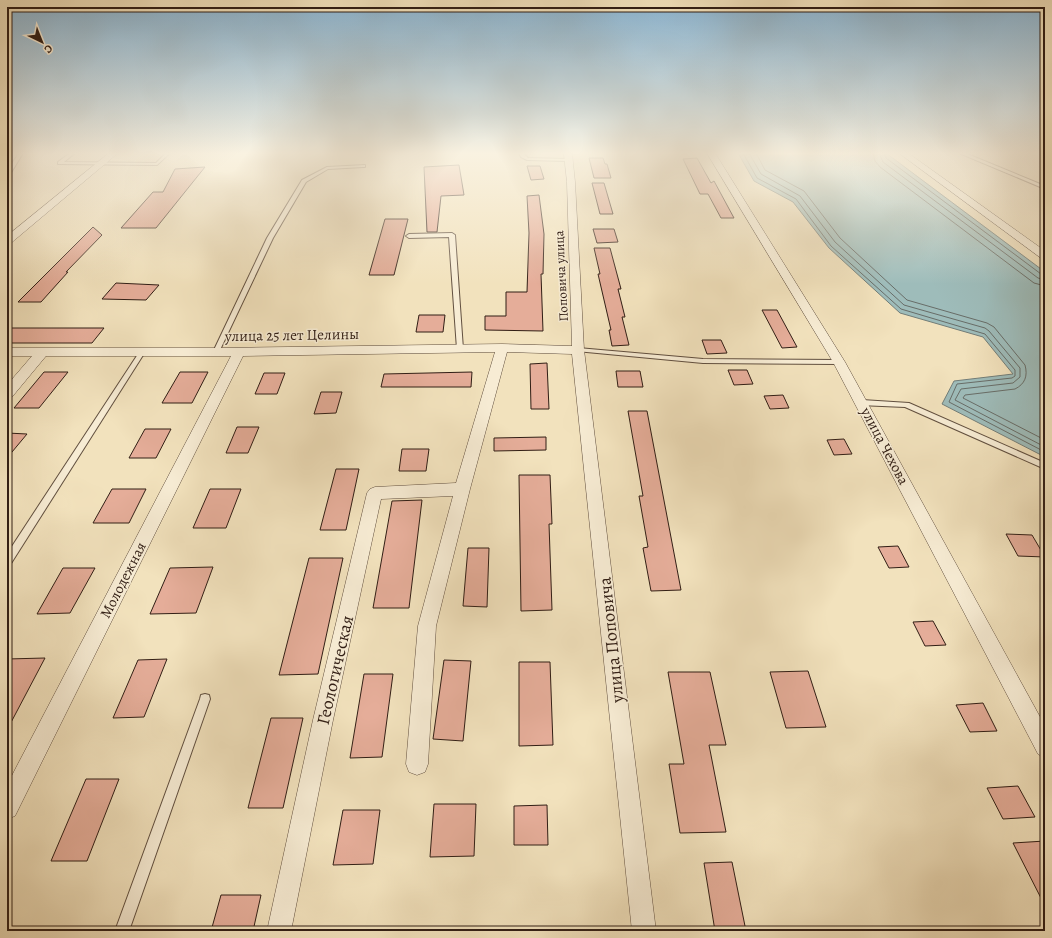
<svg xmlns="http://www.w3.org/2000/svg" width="1052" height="938" font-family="Alegreya,serif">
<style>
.water{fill:#9ebcba;stroke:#727d78}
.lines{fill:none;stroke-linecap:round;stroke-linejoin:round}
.shore{stroke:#686d68;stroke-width:1}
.building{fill:#e5ad99;stroke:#311e15}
.service-casing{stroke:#614f3f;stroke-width:2}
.minor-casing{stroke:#614f3f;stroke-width:1}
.service{fill:#f7ecd4;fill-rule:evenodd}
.minor{fill:#f7ecd4;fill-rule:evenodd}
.labels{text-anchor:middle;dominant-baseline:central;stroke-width:3;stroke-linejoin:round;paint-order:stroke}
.far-street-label{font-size:13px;fill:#311e15;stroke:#f7ecd4}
.street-label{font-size:15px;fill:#311e15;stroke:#f7ecd4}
.near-street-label{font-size:18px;fill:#311e15;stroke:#f7ecd4}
</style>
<rect width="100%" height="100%" fill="#f2e2bd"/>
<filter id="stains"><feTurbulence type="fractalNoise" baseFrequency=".005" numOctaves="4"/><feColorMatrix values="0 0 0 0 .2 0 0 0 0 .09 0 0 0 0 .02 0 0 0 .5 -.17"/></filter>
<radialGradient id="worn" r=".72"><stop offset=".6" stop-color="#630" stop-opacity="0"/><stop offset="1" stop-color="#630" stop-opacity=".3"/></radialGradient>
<path class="water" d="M738 153H886L1045 272V457L942 404 954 381 1013 374 983 337 900 313 829 248 793 202 754 181Z"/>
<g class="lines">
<g class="shore">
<path d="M743 153 757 178 796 199 831 246 901 309 985 334 1015 370V376L1012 378 957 384 949 402 1045 452"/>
<path d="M749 153 761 174 800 196 835 242 904 305 985 328 989 331 1020 368V377L1013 383 961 389 955 400 1045 447"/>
<path d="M756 153 765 170 804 191 840 238 907 300 987 323 994 327 1025 365C1028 376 1025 384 1015 389L965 395 963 398 1045 440"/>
<path d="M873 153 875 161 880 167 1034 283 1045 286"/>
<path d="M879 153 883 162 1038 278 1045 280"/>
<path d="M884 153 886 158 1041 274 1045 275"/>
</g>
</g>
<g class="building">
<path d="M589 158H603L605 164H607L611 178H594Z"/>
<path d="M697 158 711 183 714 181 734 218H721L708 194H700L683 159Z"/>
<path d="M459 165 464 195 441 196 437 232H427L424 167Z"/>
<path d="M527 166H540L544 179 531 180Z"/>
<path d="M205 167 156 228H121L153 192H163L175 169Z"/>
<path d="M592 183H604L613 214H600Z"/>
<path d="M539 195 544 234 543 274H541L543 331 485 330V316H506V292H527L529 233 527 196Z"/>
<path d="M385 219H408L394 275H369Z"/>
<path d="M93 227 102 235 66 272H68L41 302H18Z"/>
<path d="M593 229H614L618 242 597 243Z"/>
<path d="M594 248H610L621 289H618L625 317H622L629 345 612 346 609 330H611L598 274H600Z"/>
<path d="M116 283 159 285 146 300 102 299Z"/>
<path d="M762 310H777L797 347 782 348Z"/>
<path d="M419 315H445L443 332H416Z"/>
<path d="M7 328H104L92 343H7Z"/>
<path d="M702 340H721L727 353 707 354Z"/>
<path d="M547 363 549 409H531L530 364Z"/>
<path d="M728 370H747L753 384 734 385Z"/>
<path d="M616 371H640L643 387H618Z"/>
<path d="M44 372H68L39 408H14Z"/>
<path d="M180 372H208L192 403H162Z"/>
<path d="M472 372 471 387H381L384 374Z"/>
<path d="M264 373H285L277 394H255Z"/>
<path d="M321 392H342L336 413 314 414Z"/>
<path d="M783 395 789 408 770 409 764 396Z"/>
<path d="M628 411H647L681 590 651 591 643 548 648 547 639 496H643Z"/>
<path d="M237 427H259L248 453H226Z"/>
<path d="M145 429H171L156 458H129Z"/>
<path d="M7 433 27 434 7 458Z"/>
<path d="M546 437V450L494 451V438Z"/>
<path d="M844 439 852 454 834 455 827 440Z"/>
<path d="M402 449H429L426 471H399Z"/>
<path d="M336 469H359L346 530H320Z"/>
<path d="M519 475H550L552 524H549L552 610 521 611Z"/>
<path d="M112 489H146L129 523H93Z"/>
<path d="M210 489H241L226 528H193Z"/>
<path d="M422 500 409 608H373L392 501Z"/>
<path d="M1006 534 1032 535 1045 557 1018 556Z"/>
<path d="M898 546 909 567 889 568 878 547Z"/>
<path d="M468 548H489L487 607 463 606Z"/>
<path d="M309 558H343L318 674 279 675Z"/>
<path d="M213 567 196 613 150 614 170 568Z"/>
<path d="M63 568H95L70 613 37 614Z"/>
<path d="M933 621 946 645 925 646 913 622Z"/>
<path d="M45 658 7 730V659Z"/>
<path d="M167 659 144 717 113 718 138 660Z"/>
<path d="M444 660 471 661 463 741 433 739Z"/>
<path d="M519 662H550L553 745 519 746Z"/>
<path d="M808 671 826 727 786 728 770 672Z"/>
<path d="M668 672H710L726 745H709L726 832 680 833 669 764H684Z"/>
<path d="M364 674H393L382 757 350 758Z"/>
<path d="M983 703 997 731 970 732 956 705Z"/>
<path d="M271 718H303L283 808H248Z"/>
<path d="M86 779H119L87 861H51Z"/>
<path d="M1018 786 1035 817 1003 819 987 788Z"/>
<path d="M434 804H476L474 856 430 857Z"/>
<path d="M547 805 548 845H514V806Z"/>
<path d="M343 810H380L373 864 333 865Z"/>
<path d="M1045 841V906L1013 843Z"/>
<path d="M732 862 746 931H715L704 863Z"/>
<path d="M221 895H261L253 931H211Z"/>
</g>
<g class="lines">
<defs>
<g id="service">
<path d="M19 153H23L9 176H7V171Z"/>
<path d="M70 153H75L64 162 156 163 166 153H170L157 165 58 164V162Z"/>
<path d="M519 153H523L528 158 569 159 571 160 569 161 527 160 521 157Z"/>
<path d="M959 153H965L1045 186V189Z"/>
<path d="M365 165V167H363L328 169 306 182 273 238 219 352 216 354 214 353 213 352 267 238 302 180 327 167Z"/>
<path d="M452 233 455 235 463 349 460 351 457 349 449 237 409 238 406 236 409 234Z"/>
<path d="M578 348 703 359 839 360 842 362 839 364 703 363 576 351 575 350Z"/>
<path d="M142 350 145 352 10 565 7 566V554L140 351Z"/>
<path d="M862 400 909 403 1045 463V469L905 407 859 405 858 403Z"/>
<path d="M205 694 209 695 210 699 129 931H115L200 699 201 695Z"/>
</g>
<g id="minor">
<path d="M109 153H118L11 243 7 244V236Z"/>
<path d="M564 153H572L575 182 584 350 656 931H632L572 354 507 352 470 489 436 626 428 764 425 772 417 775 409 772 406 764 418 626 453 496 381 499 333 720 291 931H267L313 720 367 493 370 489 375 487 456 483 495 352 243 356 15 816 7 819V785L231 356H46L12 397 7 399V385L32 356H7V348H216L502 344 572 346 567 182Z"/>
<path d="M707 153H715L845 362 1045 726V758L1038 754 833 362Z"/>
<path d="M899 153H908L1045 251V259L1041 258Z"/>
</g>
</defs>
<use href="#service" class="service-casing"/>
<use href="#minor" class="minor-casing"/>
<use href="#service" class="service"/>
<use href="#minor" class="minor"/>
</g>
<linearGradient id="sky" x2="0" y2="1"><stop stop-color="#8ab7d6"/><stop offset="0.54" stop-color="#f9f2e1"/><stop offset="1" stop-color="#f9f2e1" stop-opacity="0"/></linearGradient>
<rect width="1052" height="284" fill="url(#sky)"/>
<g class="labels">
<g class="far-street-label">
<text transform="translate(561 276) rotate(-93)">Поповича улица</text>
</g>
<g class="street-label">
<text transform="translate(292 335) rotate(-1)">улица 25 лет Целины</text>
<text transform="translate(885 446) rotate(62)">улица Чехова</text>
<text transform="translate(123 580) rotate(-63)">Молодежная</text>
</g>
<g class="near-street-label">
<text transform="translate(611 640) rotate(-96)">улица Поповича</text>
<text transform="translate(335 670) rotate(-77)">Геологическая</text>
</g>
</g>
<rect width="1052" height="938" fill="none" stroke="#f2e2bd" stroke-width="24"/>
<rect x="8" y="8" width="1036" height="922" fill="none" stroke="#311e15" stroke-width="2"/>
<rect x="12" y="12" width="1028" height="914" fill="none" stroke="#311e15"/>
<g transform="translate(42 42) rotate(137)" stroke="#f7ecd4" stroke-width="3" paint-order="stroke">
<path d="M0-3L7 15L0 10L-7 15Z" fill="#311e15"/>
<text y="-6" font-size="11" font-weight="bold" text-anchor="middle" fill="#311e15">С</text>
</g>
<rect width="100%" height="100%" filter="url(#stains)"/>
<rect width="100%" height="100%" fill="url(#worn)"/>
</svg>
